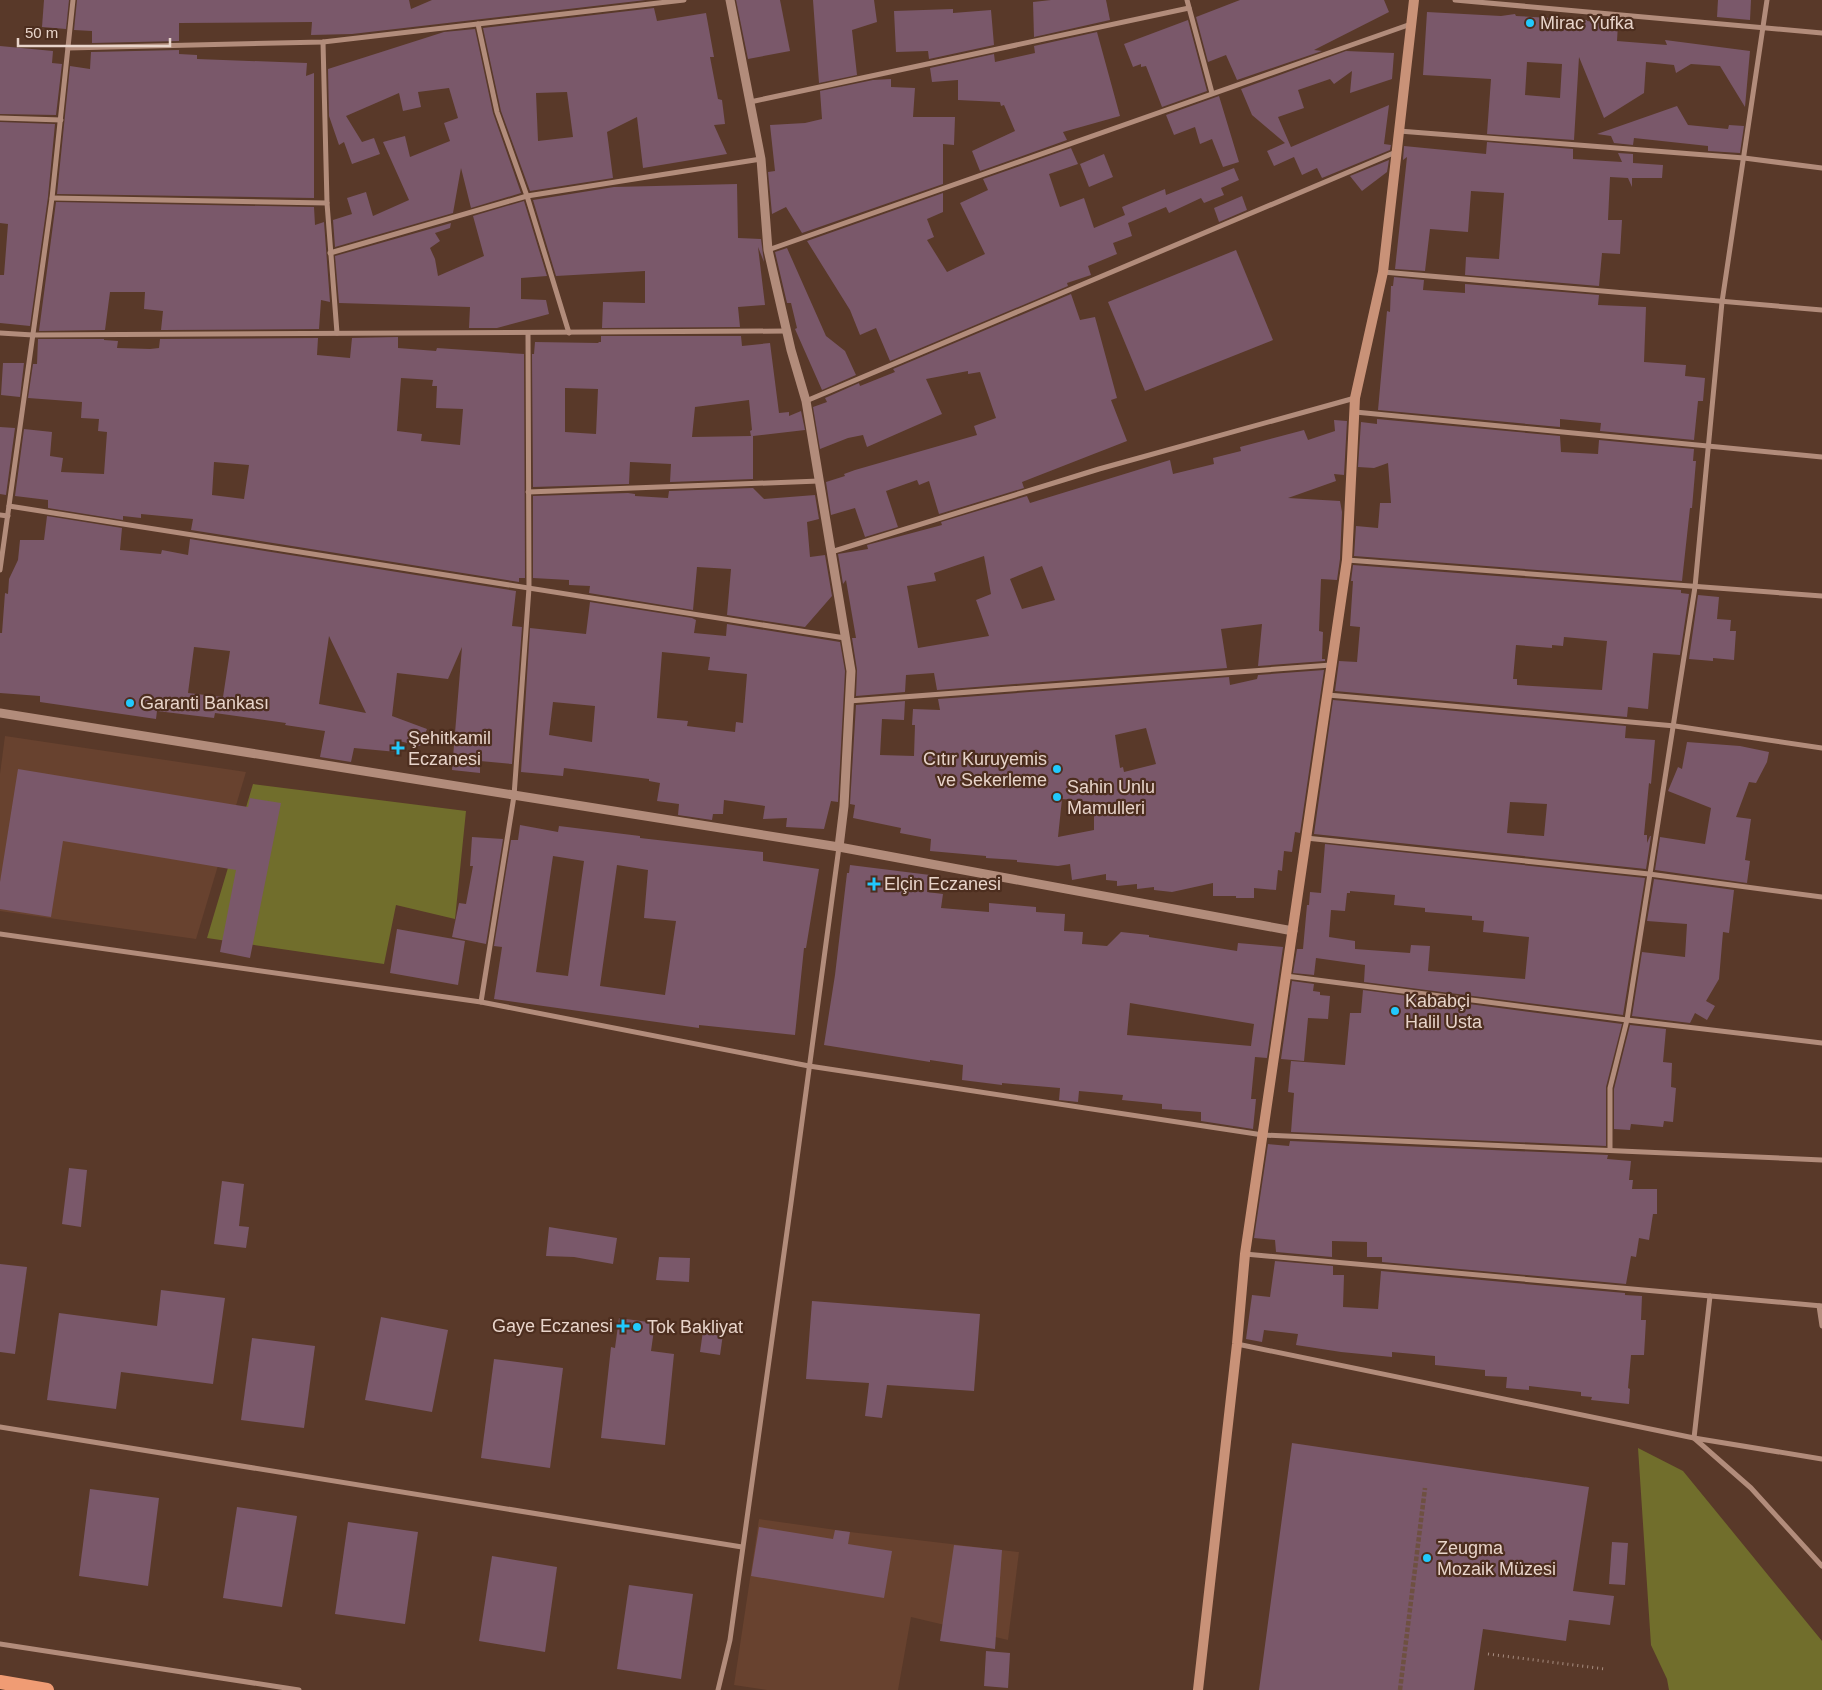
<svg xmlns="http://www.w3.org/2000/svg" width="1822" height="1690" font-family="Helvetica,sans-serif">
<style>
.built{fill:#68422f}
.green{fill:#716e2c}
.building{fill:#7a586a;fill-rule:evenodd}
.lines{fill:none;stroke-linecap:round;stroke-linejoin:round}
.pedestrian-tunnel{stroke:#6e5041;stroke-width:4.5;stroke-dasharray:4.5 2;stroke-linecap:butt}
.path{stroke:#a78d80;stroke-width:3;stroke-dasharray:1 4;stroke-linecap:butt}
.minor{stroke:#b28c7b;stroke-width:5}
.tertiary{stroke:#b28c7b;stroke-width:9}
.secondary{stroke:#c99278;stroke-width:10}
.trunk{stroke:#f09c74;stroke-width:14}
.poi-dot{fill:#21c9fd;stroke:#4d2e1f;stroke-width:2}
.labels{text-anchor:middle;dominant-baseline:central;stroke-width:4.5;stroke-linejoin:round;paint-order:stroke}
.poi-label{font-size:18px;fill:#e8d4ca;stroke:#4d2e1f;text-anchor:start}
</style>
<rect width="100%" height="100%" fill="#593929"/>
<g class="built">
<path d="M5 736 246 772 196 939 0 911V774Z"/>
<path d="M759 1519 850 1532 1019 1552 1008 1640 911 1617 898 1690H767L734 1685Z"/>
</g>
<g class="green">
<path d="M253 784 466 811 455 919 396 905 384 964 207 938Z"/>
<path d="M1638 1448 1683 1471 1822 1641V1690H1669L1667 1679 1651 1645Z"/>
</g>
<g class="building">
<path d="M44 0H69L66 29 42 27Z"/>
<path d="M77 0H409L411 9 432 0H646L352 34 311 35 312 22 179 23V41L92 43V31L74 30Z"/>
<path d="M736 0H780L790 51 748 59Z"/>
<path d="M813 0H874L877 22 852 30 857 75 819 83Z"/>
<path d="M1051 0H1106L1110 20 1034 37 1033 2Z"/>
<path d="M1240 0H1384L1389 12 1314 50 1322 51 1237 80 1226 55 1208 62 1196 17Z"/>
<path d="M1718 0H1751L1750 20 1717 17Z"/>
<path d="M654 8 657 21 706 13 714 57H710L718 99 722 100 725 124 714 125 727 154 643 168 637 117 607 132 613 178 530 191 501 111 483 28ZM567 92 573 137 538 141 536 93Z"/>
<path d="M953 9V13L991 10 994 45 929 59 928 51 896 52 894 11Z"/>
<path d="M1427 12 1501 16 1515 14 1516 16 1587 20V21L1618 24 1617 41 1667 45 1665 40 1750 51 1745 107 1720 66 1691 64 1676 73 1674 65 1646 62 1644 93 1604 118 1579 57 1574 140 1487 134 1491 79 1423 75ZM1527 62 1562 64 1560 98 1525 95Z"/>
<path d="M1188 20 1207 91 1162 107 1146 66 1141 67V64L1133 67 1124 44Z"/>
<path d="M475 29 493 113 521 193 471 208 461 168 453 213 335 247 333 220 352 214 347 198 366 192 373 216 409 200 383 142 405 136 410 157 450 141 444 123 458 118 449 88 418 92 421 107 403 111 399 93 346 116 362 142 374 138 380 154 352 164 344 142 339 145 329 116 328 69 444 32Z"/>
<path d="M1097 32 1120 116 1063 132 1067 140 980 171 972 151 1015 131 1004 105 1001 106 1000 102 958 100V80L932 82 930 68 994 54 995 62 1035 53 1034 46Z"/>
<path d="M0 46 53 51 52 63 62 64 56 115 0 114Z"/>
<path d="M179 50V54L197 55V59L307 63 306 76 314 73V198L57 194 70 66 90 69 91 52Z"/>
<path d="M1346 51 1394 53 1392 79 1350 93 1352 71 1334 84 1330 79 1298 90 1304 108 1278 117 1291 147 1389 105 1384 144 1391 145 1390 150 1322 178 1317 168 1302 175 1294 157 1274 166 1267 151 1285 143 1252 115 1241 89Z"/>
<path d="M891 79V87L915 88 913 117H955L954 145 943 144V184L802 233 786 207 772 214 768 172 775 171 770 125 805 123 822 119 820 91 873 80Z"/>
<path d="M1219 96 1239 162 1223 167 1212 139 1200 144 1195 127 1174 135 1166 115Z"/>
<path d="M1677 106 1688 125 1728 129 1729 125 1744 126 1740 153 1708 151V146L1634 138 1633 145 1614 143 1611 136 1597 134Z"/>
<path d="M0 122 55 124 48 197 30 326 0 323V275H4L8 224 0 223Z"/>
<path d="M1487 142 1573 149V159L1622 162 1618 153 1633 154V163L1663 165 1662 178H1632V187L1628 178 1610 177 1608 220H1622L1620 254 1602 253 1599 286 1465 275 1466 257 1499 259 1504 193 1471 191 1468 232 1430 229 1425 271 1395 269 1407 157 1403 160 1404 146 1486 154Z"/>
<path d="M1071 148 1078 164 1049 174 1060 207 1084 198 1094 228 1125 215 1122 207 1165 189 1166 195 1234 168 1239 180 1221 188 1224 195 1204 203 1201 198 1169 213 1166 207 1128 223 1132 236 1113 243 1117 254 1088 266 1091 275 1067 283 1068 286 890 361 876 328 860 335 850 310 807 241 943 193V212L927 219 934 237 927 240 947 272 985 254 960 203 988 190 983 179Z"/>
<path d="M1104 154 1113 177 1089 187 1080 164Z"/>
<path d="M1389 160 1387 172 1362 191 1350 176Z"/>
<path d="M737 184 738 238 761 239 764 262 758 247 765 305 738 307 740 327 602 328 603 302 645 303V271L556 276 533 200 614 187Z"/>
<path d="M1242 196 1247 210 1219 222 1214 208Z"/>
<path d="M524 201 547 276 521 278V299L546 300 549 314 497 328H469L470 307 339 303 335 256 451 223 450 228 435 233 440 241 430 248 435 259 438 276 484 256 473 216Z"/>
<path d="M56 202 314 207 315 225 324 222 330 302 321 300 319 329 161 330 163 311 144 309 145 292H110L105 330 39 331Z"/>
<path d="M787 248 826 336 845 351 856 375 822 390 795 329 797 328 791 303H787L775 252Z"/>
<path d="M1236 250 1273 340 1145 391 1108 302Z"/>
<path d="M1394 277 1424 280 1423 290 1465 293V284L1599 295 1598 305 1646 307 1644 362 1686 365 1685 376 1705 378 1703 401H1698L1694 440 1600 431 1601 423 1560 419V427L1378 410 1387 311 1390 312 1391 286H1393Z"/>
<path d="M1071 294 1080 320 1095 317 1117 398 1111 400 1127 441 1022 482 1024 488 939 514 929 481 919 485 917 480 886 491 898 527 865 537 855 508 831 515 826 482 845 476 844 474 855 470 977 435 974 426 996 418 980 372 968 374V371L926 379 942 414 867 447 863 435 848 438 820 449 813 407 827 402 825 398 859 383 860 386 895 372 893 369Z"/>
<path d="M601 336H741L742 346 770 343 779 413 789 412V416L801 411 805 430 753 436V479L670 482 671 464 630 462 629 484 533 487 532 354H534L535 342 598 343 599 342H601ZM565 388 598 389 596 434 565 432ZM749 400 752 430 750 431 751 436 692 437 695 407Z"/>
<path d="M398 337V348L436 351 437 348 524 354 525 578H519V582L191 530 193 519 141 514V518L123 516V520L48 508V500L15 496 24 429 52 432 50 456 63 458 61 472 104 474 107 432 98 431 99 419 81 418 82 402 28 398 33 364H37L38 339H104V340L118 341 117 348 150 349 159 348 160 339 318 338 317 355 350 358 352 338ZM401 378 433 380 432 386H437L436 408 463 409 460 445 421 441 422 434 397 431ZM214 462 249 465 244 499 212 495Z"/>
<path d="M3 363H24L20 397 1 395Z"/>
<path d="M1377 419 1560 436 1561 452 1598 454 1599 440 1694 449 1693 461H1696L1692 508H1690L1682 581 1354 556 1356 526 1378 528 1380 503H1391L1388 463 1374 468 1358 467 1361 422 1377 424Z"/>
<path d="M1334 420 1347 421 1344 475 1334 474 1336 481 1288 498 1340 501 1342 512 1340 559 1337 580 1321 579 1319 631 1323 632 1322 659H1325V661L1258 666 1262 624 1221 629 1227 668 937 690 934 673 906 675 905 692 856 696 857 670 852 638H856L846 580 843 584 838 554 868 549 867 545 942 525 941 522 1027 496 1030 503 1170 460 1173 474 1214 464 1213 458 1241 451 1240 447 1304 430 1308 440 1335 431ZM984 556 991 594 976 600 989 636 918 648 907 586 936 581 934 573ZM1042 566 1055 600 1022 609 1010 579Z"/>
<path d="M0 427 15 428 6 495 0 494Z"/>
<path d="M753 488 764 499 815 495 819 519 807 522 810 557 825 555 832 596 805 627 727 615 731 569 697 567 693 610 589 593 590 586 569 585V580L533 578V496L628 493 635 494V496L668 498 669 491Z"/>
<path d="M47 516 122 528 120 550 161 554 162 550 188 555 190 539 516 591 512 626 522 627 512 764 480 761V773L452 770 462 647 448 679 397 673 392 716 427 729 420 746 399 741 397 752 354 748 351 762 320 757 325 731 285 725 286 723 215 713 214 718 157 711 156 719 40 702V696L0 693V633H2L5 593 8 594 9 579 18 560 20 540H44ZM329 636 366 713 319 704ZM194 647 230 651 223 697 188 693Z"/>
<path d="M1353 565 1681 590V593L1689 594 1680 655 1653 653 1648 709 1628 707 1627 717 1335 691 1339 661 1357 662 1360 627 1350 626 1353 581H1351ZM1564 637 1607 641 1602 690 1517 685V679H1513L1516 645 1552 648V645L1563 646Z"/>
<path d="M1698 595 1719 597 1717 619 1731 620 1730 631H1736L1734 660 1713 658V661L1689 659Z"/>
<path d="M590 602 692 618 696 620 694 633 726 636 727 624 840 642 845 671 838 802 831 801 824 829 786 827 787 818 763 819 765 806 724 800 723 814H713L712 820 678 815 679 804 657 801 660 783 649 781V779L564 768 563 776 521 772 530 628 586 634ZM662 652 710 657 708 670 747 674 743 723 736 722 735 732 687 726 688 721 657 718ZM553 702 595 706 592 742 549 735Z"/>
<path d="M1324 670 1300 833 1295 832 1292 852 1284 851 1282 871 1278 870 1276 890 1254 888V898H1236V896H1213V883L1172 892 1154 890V887L1137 889V884L1117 886V881L1106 880V874L1072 880 1070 864 1058 866 1017 862V860L986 858V856L930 851 931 839 900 833 901 828 853 818 855 805 850 804 856 705 905 701 904 720 882 719 880 755 914 756 915 725H912L913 709 940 710 938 699 1229 677 1230 685 1257 679 1258 675ZM1146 728 1156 764 1124 772 1123 767 1120 768 1115 735ZM1062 799 1094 802V830L1058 837Z"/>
<path d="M1333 700 1626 726 1625 738 1655 740 1651 784 1649 783 1644 835H1647V843L1650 836H1651L1646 869 1314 834ZM1510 802 1547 804 1544 836 1507 833Z"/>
<path d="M1687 742 1740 746 1769 752 1767 762 1756 783 1749 782 1736 817 1751 819 1745 860 1750 861 1747 883 1655 870 1660 837 1705 844 1711 808 1668 791 1678 767 1682 769Z"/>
<path d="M18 769 248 807 250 798 281 803 250 958 220 952 236 870 63 841 51 917 0 909V882Z"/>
<path d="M520 825 558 832 559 826 640 836V838L763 852V861L819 869 806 948H804L795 1035 699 1025V1028L494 999 502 947 494 946 511 840H518ZM553 856 584 861 568 976 536 972ZM617 865 648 870 644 918 676 921 665 995 600 986Z"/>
<path d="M472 837 503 839 486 944 452 937 459 903 466 904 473 866H470Z"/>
<path d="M1325 844 1645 878 1623 1015 1364 982 1365 965 1316 958 1314 975 1293 973 1297 949H1303L1307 905H1309L1310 892 1321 893ZM1350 891 1395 895 1394 905 1425 908V912L1472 916V920L1484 921 1483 932 1529 937 1525 979 1428 971 1430 946 1411 945 1410 953 1355 949V941L1329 937 1331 910 1345 911 1347 893H1350Z"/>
<path d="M850 865 930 875 927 892 943 894 941 908 989 912V903L1036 907V912L1065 914 1064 931 1083 932 1082 944 1107 946 1121 932 1149 935V937L1237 951 1238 943 1283 947 1267 1058 1255 1057 1251 1099H1256L1253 1129 1201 1121V1112L1162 1109V1104L1122 1100 1123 1095 1079 1091 1078 1102 1059 1100 1060 1088 1002 1083V1085L962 1080 963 1065 930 1060V1062L824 1045 835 975 847 873H849ZM1130 1003 1254 1024 1251 1046 1127 1035Z"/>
<path d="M1654 879 1734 890 1729 933 1723 932 1719 979 1706 1001 1715 1006 1707 1020 1695 1013 1690 1023 1632 1016 1642 952 1685 957 1687 924 1647 921Z"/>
<path d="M397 929 465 941 458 985 390 973Z"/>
<path d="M1292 981 1314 984 1313 991 1320 992V995L1330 996 1328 1019 1308 1018 1304 1061 1281 1059Z"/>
<path d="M1363 990 1622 1024 1606 1087V1146L1291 1132 1294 1093 1288 1092 1291 1061 1345 1065 1350 1013H1361Z"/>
<path d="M1630 1025 1666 1029 1663 1062 1672 1063 1671 1087 1676 1088 1673 1122 1664 1121 1663 1127 1631 1124 1630 1130 1614 1129V1089Z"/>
<path d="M1290 1141 1608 1155 1607 1159 1631 1161 1629 1180H1633L1632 1189H1657V1214H1653L1649 1240 1639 1238 1636 1257 1631 1256 1626 1284 1382 1262V1257H1367V1242L1332 1241V1257L1276 1252 1275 1240 1254 1238 1268 1144 1289 1146Z"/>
<path d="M69 1168 87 1170 81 1227 62 1224Z"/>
<path d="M222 1181 244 1184 239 1226 249 1227 246 1248 214 1244Z"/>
<path d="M549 1227 617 1238 613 1264 574 1257 546 1256Z"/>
<path d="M659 1257 690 1258 689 1282 656 1280Z"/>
<path d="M1275 1261 1333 1266V1275H1344L1343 1307 1378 1309 1381 1271 1625 1293V1295L1642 1296 1641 1320H1646L1644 1355H1631L1628 1388 1630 1389 1629 1404 1591 1400 1592 1397 1581 1396V1392L1529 1386V1390L1506 1388 1507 1377 1485 1376V1370L1435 1365V1356L1392 1352V1357L1341 1352 1296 1345 1298 1334 1264 1330 1262 1342 1246 1339 1252 1295 1270 1297Z"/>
<path d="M0 1264 27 1267 15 1354 0 1352Z"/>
<path d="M161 1290 225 1298 213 1384 121 1372 116 1409 47 1400 59 1313 157 1326Z"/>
<path d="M812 1301 980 1314 974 1391 887 1385 882 1418 865 1416 869 1383 806 1379Z"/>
<path d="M381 1317 448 1330 432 1412 365 1400Z"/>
<path d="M619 1318 655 1323 651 1351 674 1354 665 1445 601 1438 611 1347 615 1348Z"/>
<path d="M704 1324 724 1327 720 1355 700 1352Z"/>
<path d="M252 1338 315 1346 304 1428 241 1420Z"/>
<path d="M494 1359 563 1368 550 1468 481 1458Z"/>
<path d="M1292 1443 1589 1487 1573 1591 1614 1596 1610 1625 1569 1620 1566 1641 1483 1629 1474 1690H1259Z"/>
<path d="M90 1489 159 1498 148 1586 79 1576Z"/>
<path d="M237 1507 297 1516 282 1607 223 1598Z"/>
<path d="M348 1522 418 1532 405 1624 335 1614Z"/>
<path d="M759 1527 833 1539 835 1530 850 1532 848 1544 892 1551 884 1598 751 1576Z"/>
<path d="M1612 1542 1628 1543 1625 1585 1609 1584Z"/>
<path d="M954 1545 1002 1550 995 1649 940 1641Z"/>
<path d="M492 1556 557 1567 545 1652 479 1641Z"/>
<path d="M629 1585 693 1594 681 1679 617 1669Z"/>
<path d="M986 1651 1010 1653 1008 1688 984 1686Z"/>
</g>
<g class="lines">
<path class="pedestrian-tunnel" d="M1400 1690 1425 1488"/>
<path class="path" d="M1488 1654 1605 1669"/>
<g class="minor">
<path d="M1187 0 1212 93"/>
<path d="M1455 0 1822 33"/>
<path d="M478 24 497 112 527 196 569 333"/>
<path d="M323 42 327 203 337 333"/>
<path d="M68 48 323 42 684 0"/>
<path d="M750 102 1189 8"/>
<path d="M0 118 61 120"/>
<path d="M1399 131 1744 158 1822 168"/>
<path d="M52 198 327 203"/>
<path d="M768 250 1411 24"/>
<path d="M330 253 527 196 761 159"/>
<path d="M1383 272 1822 310"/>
<path d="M0 333 33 335 786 331"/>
<path d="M806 401 1396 152"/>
<path d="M1355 412 1822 457"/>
<path d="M528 492 819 481"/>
<path d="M9 506 845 638"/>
<path d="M0 515 8 516"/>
<path d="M831 552 1099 469 1355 398"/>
<path d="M1347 560 1822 596"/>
<path d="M0 570 52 198 73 0"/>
<path d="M1328 695 1675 726 1822 748"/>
<path d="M849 701 1331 665"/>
<path d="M1306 838 1649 874 1822 897"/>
<path d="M0 934 481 1002 809 1066 1263 1135 1822 1160"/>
<path d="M1286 976 1627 1020 1822 1043"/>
<path d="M481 1002 514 796 529 588 528 333"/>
<path d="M1610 1150V1088L1627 1020 1695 587 1722 302 1767 0"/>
<path d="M1245 1254 1822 1306"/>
<path d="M1710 1296 1694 1438 1751 1488 1822 1566"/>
<path d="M1819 1306 1822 1326"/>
<path d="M1237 1344 1694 1438 1822 1459"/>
<path d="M0 1427 742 1547"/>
<path d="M0 1644 299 1690"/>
<path d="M718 1690 730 1640 791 1203 839 847"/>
</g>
<g class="tertiary">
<path d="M730 0 761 159 768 250 791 350 806 401 851 671 844 806 839 847"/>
<path d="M0 713 839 847 1293 931"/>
</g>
<path class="secondary" d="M1198 1690 1237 1344 1245 1254 1347 560 1355 398 1383 272 1414 0"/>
<path class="trunk" d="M0 1682 47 1690"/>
</g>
<g class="poi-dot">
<circle cx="1530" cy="23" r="5"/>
<circle cx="130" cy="703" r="5"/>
<path d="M395.5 740.5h5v5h5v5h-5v5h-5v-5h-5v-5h5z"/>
<circle cx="1057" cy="769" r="5"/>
<circle cx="1057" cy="797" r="5"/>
<path d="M871.5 876.5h5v5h5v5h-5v5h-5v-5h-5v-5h5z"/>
<circle cx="1395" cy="1011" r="5"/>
<path d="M620.5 1318.5h5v5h5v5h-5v5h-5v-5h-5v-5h5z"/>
<circle cx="637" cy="1327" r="5"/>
<circle cx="1427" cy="1558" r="5"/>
</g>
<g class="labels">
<g class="poi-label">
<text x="1540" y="23">Mirac Yufka</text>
<text x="140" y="703">Garanti Bankası</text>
<text x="408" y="738">Şehitkamil<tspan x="408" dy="21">Eczanesi</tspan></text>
<text x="1047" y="759" text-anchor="end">Cıtır Kuruyemis<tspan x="1047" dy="21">ve Sekerleme</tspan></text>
<text x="1067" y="787">Sahin Unlu<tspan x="1067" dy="21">Mamulleri</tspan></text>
<text x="884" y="884">Elçin Eczanesi</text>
<text x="1405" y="1001">Kababçi<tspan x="1405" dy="21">Halil Usta</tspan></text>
<text x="613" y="1326" text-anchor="end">Gaye Eczanesi</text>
<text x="647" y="1327">Tok Bakliyat</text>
<text x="1437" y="1548">Zeugma<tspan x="1437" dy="21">Mozaik Müzesi</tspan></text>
</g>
</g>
<path d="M18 38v8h152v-8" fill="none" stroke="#e8d4ca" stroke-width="2.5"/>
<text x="25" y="38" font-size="15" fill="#e8d4ca" stroke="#4d2e1f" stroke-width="4" paint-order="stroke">50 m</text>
</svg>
